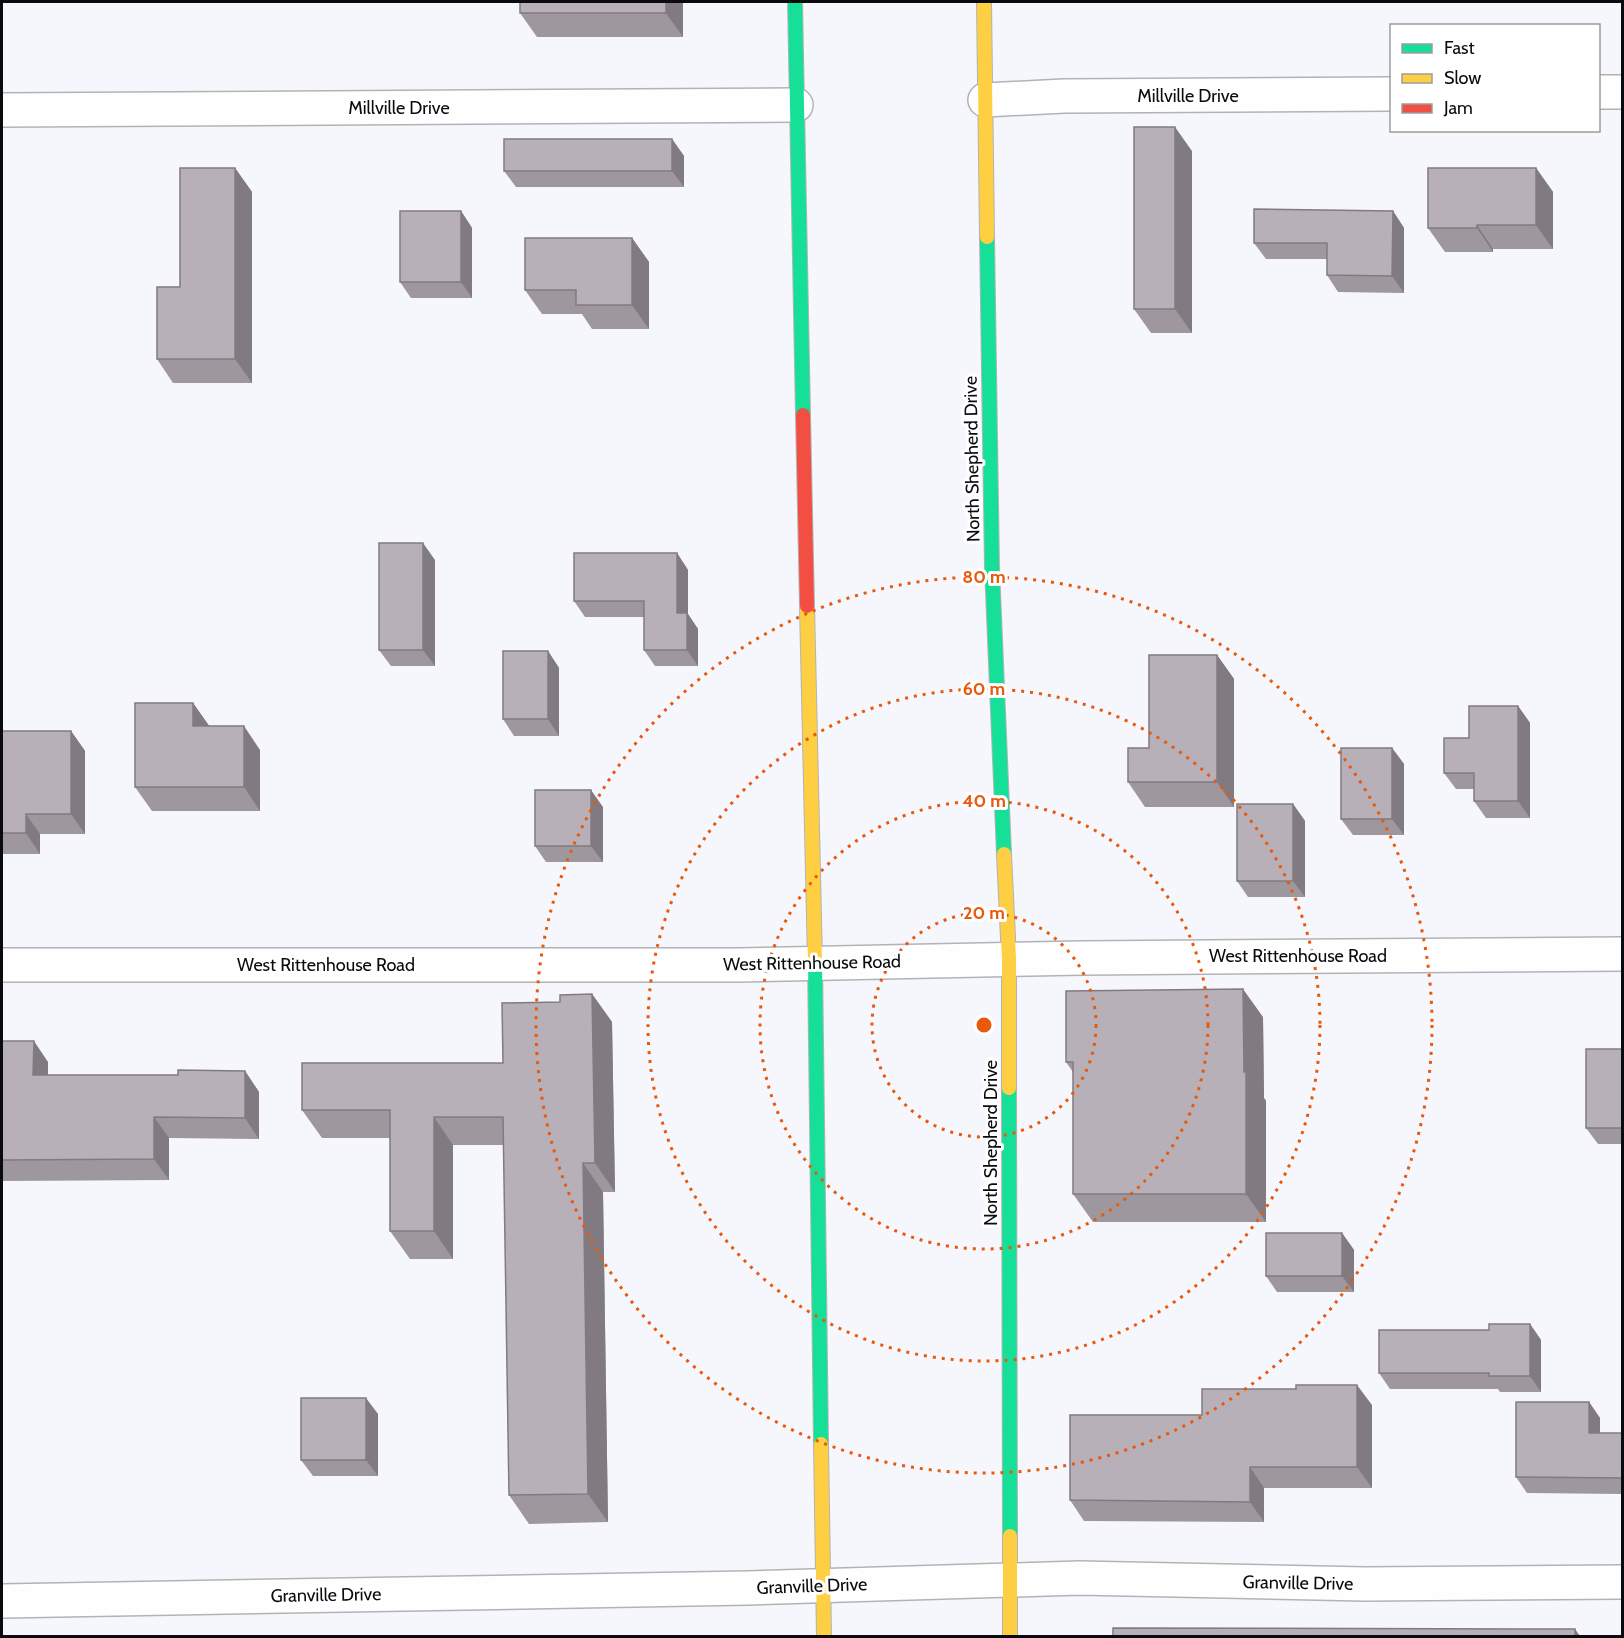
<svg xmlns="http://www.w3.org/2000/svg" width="1624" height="1638" font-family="Cabin,sans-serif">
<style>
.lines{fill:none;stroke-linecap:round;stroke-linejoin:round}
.street-casing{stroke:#b2b3b7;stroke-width:36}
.fast-casing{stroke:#b2b3b7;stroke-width:16}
.slow-casing{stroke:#b2b3b7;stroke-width:16}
.jam-casing{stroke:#b2b3b7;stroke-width:16}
.street{stroke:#fefeff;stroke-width:33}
.fast{stroke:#16e098;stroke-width:14}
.slow{stroke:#ffcf43;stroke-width:14}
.jam{stroke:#f24e42;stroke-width:14}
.wall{fill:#9e979e}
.shaded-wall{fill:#817b81}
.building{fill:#b8b0b8;stroke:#817b81;stroke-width:1.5}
.ring{fill:none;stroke:#e8590c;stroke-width:3;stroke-dasharray:3 6}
.labels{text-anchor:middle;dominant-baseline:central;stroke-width:6;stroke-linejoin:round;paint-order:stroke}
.street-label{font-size:18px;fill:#0a0b0e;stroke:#fff}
.centre{fill:#e8590c;stroke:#fff;stroke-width:3}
.ring-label{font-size:18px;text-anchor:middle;font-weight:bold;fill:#e8590c;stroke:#fff;stroke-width:6;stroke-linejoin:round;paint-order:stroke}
</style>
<rect width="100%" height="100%" fill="#f6f7fc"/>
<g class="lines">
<defs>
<g id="street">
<path d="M1598 92H1622"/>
<path d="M985 100 1064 96 1392 94"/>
<path d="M2 110 796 105"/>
<path d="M2 965H739L1083 958 1622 954"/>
<path d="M2 1601 748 1588 1079 1578 1365 1584 1622 1582"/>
</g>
<g id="fast">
<path d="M795 2 803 415"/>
<path d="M987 237 992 568 1004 854"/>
<path d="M815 961 821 1444"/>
<path d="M1009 1088 1010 1536"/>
</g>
<g id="slow">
<path d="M984 2 987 237"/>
<path d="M807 606 815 961"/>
<path d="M1004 854 1009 959V1088"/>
<path d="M821 1444 824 1636"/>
<path d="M1010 1536V1636"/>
</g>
<path id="jam" d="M803 415 807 606"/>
</defs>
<use href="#street" class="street-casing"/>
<use href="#fast" class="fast-casing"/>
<use href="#slow" class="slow-casing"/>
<use href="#jam" class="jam-casing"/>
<use href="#street" class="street"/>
<use href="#fast" class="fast"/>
<use href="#slow" class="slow"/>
<use href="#jam" class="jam"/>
</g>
<g class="wall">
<path d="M683 2V37H537L520 13Z"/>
<path d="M672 139 684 156V187H516L504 171Z"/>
<path d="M1192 151V333H1151L1134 309Z"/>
<path d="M235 168 252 192V383H173L157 359 180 287Z"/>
<path d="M1536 168 1553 192V249H1493V252H1445L1428 228Z"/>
<path d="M461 211 472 228V298H411L400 282Z"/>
<path d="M1393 211 1404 228V293L1338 292 1327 275V259H1266L1254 243Z"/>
<path d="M632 238 649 262V329H592L582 314H542L525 290Z"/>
<path d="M677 553 688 570V614L698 629V666H655L644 650V617H585L574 601Z"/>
<path d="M435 560V666H391L379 650Z"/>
<path d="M548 651 559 668V736H514L503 719Z"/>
<path d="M1217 655 1234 679V807H1145L1128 782 1149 748Z"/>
<path d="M193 703 209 726 260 750V811H152L135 787Z"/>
<path d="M1518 706 1530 723V818H1486L1474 801V789H1456L1444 773 1469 738Z"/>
<path d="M2 731H71L85 751V834H40V854H2Z"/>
<path d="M1392 748 1404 764V835H1353L1341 819Z"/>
<path d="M1293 804 1305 821V897H1248L1237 881Z"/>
<path d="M603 807V862H546L535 846Z"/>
<path d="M592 994 612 1022 615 1192H603L608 1522 529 1524 509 1495 504 1145H453V1259H410L390 1231V1138H322L302 1110 503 1063 560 1002Z"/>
<path d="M1263 1017 1264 1098 1266 1101V1222H1093L1073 1194V1072L1066 1062Z"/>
<path d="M2 1041 48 1062V1075H178L245 1071 259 1092V1139L169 1138V1180L2 1181Z"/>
<path d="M1623 1049V1144H1598L1586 1128Z"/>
<path d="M1342 1233 1354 1250V1292H1277L1266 1276Z"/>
<path d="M1530 1324 1541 1340V1392H1500L1498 1389H1390L1379 1373Z"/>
<path d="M1589 1402 1600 1418V1433H1623V1494L1527 1493 1516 1477Z"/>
<path d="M1372 1405V1488H1264V1522L1084 1521 1070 1500 1202 1415Z"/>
<path d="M378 1414V1476H313L301 1460Z"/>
</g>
<g class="shaded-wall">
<path d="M666 2H683V37L666 13Z"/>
<path d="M1175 127 1192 151V333L1175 309Z"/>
<path d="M672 139 684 156V187L672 171Z"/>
<path d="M235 168 252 192V383L235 359Z"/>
<path d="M1536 168 1553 192V249L1536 225Z"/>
<path d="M461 211 472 228V298L461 282Z"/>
<path d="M1393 211 1404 228V293L1392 276Z"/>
<path d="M1477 225 1493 249V252L1477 228Z"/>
<path d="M632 238 649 262V329L632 305Z"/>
<path d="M423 543 435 560V666L423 650Z"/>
<path d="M677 553 688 570V614L698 629V666L687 650 677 613Z"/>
<path d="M548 651 559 668V736L548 719Z"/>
<path d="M1217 655 1234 679V807L1217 782Z"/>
<path d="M193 703 210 727 193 726Z"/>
<path d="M1518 706 1530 723V818L1518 801Z"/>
<path d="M244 726 260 750V811L244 787Z"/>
<path d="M71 731 85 751V834L71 814Z"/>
<path d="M1392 748 1404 764V835L1392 819Z"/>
<path d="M591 790 603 807V862L591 846Z"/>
<path d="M1293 804 1305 821V897L1293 881Z"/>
<path d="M26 814 40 834V854L26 833Z"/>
<path d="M1243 989 1263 1017 1264 1098 1266 1101V1222L1246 1194Z"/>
<path d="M592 994 612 1022 615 1192 595 1163Z"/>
<path d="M34 1041 48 1062V1096L33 1075Z"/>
<path d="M245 1071 259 1092V1139L245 1118Z"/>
<path d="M154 1117 169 1138V1180L154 1159Z"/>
<path d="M434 1117 453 1145V1259L434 1231Z"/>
<path d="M583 1163 603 1192 608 1522 588 1494Z"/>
<path d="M1342 1233 1354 1250V1292L1342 1276Z"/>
<path d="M1530 1324 1541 1340V1392L1530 1376Z"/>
<path d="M1357 1385 1372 1405V1488L1357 1467Z"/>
<path d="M366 1398 378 1414V1476L366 1460Z"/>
<path d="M1589 1402 1600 1418V1449L1589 1433Z"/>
<path d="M1250 1467 1264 1488V1522L1250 1502Z"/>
<path d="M1575 1629 1580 1636H1575Z"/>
</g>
<g class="building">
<rect x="520" y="2" width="146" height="11"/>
<rect x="1134" y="127" width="41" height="182"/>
<rect x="504" y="139" width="168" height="32"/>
<path d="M180 168H235V359H157V287H180Z"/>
<path d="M1428 168H1536V225H1477V228H1428Z"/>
<path d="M1254 209 1393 211 1392 276 1327 275V243H1254Z"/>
<rect x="400" y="211" width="61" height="71"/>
<path d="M525 238H632V305H576V290H525Z"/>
<rect x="379" y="543" width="44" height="107"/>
<path d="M574 553H677V613H687V650H644V601H574Z"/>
<rect x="503" y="651" width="45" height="68"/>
<path d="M1149 655H1217V782H1128V748H1149Z"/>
<path d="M135 703H193V726H244V787H135Z"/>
<path d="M1469 706H1518V801H1474V773H1444V738H1469Z"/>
<path d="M2 731H71V814H26V833H2Z"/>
<rect x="1341" y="748" width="51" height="71"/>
<rect x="535" y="790" width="56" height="56"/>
<rect x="1237" y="804" width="56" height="77"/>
<path d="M1243 989 1244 1072H1246V1194H1073V1062H1066V991Z"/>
<path d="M592 994 595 1163H583L588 1494 509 1495 503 1117H434V1231H390V1110H302V1063H503L502 1003 560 1002V995Z"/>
<path d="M2 1041H34L33 1075H178V1070L245 1071V1118L154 1117V1159L2 1160Z"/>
<rect x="1586" y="1049" width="37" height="79"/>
<rect x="1266" y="1233" width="76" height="43"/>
<path d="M1489 1324H1530V1376H1489V1373H1379V1330H1489Z"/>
<path d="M1296 1385H1357V1467H1250V1502L1070 1500V1415H1202V1389H1296Z"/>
<rect x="301" y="1398" width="65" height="62"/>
<path d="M1516 1402H1589V1433H1623V1478L1516 1477Z"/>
<path d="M1113 1628 1575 1629V1636H1113Z"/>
</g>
<g class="ring">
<circle cx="984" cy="1025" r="112"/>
<circle cx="984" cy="1025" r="224"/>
<circle cx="984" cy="1025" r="336"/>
<circle cx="984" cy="1025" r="448"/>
</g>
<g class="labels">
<g class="street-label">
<text x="1188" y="96">Millville Drive</text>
<text x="399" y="108">Millville Drive</text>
<text transform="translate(972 459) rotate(-91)">North Shepherd Drive</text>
<text x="1298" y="956">West Rittenhouse Road</text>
<text transform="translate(812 963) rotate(-1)">West Rittenhouse Road</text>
<text x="326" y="965">West Rittenhouse Road</text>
<text transform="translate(991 1143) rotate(-90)">North Shepherd Drive</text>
<text transform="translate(1298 1583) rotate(1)">Granville Drive</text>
<text transform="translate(812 1586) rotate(-2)">Granville Drive</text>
<text transform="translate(326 1595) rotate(-1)">Granville Drive</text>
</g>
</g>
<circle cx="984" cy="1025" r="9" class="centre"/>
<g class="ring-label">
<text x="984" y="583">80 m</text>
<text x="984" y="695">60 m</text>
<text x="984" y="807">40 m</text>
<text x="984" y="919">20 m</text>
</g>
<rect width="1624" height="1638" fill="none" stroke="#0a0b0e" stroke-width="6"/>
<rect x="1390" y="24" width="210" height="108" fill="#ffffff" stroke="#9d9d9f" stroke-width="1.5"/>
<rect x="1402" y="44" width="30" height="9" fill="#16e098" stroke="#9d9d9f" stroke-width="1.5"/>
<text x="1444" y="54" font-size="18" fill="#0a0b0e">Fast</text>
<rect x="1402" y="74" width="30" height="9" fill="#ffcf43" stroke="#9d9d9f" stroke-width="1.5"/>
<text x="1444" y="84" font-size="18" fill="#0a0b0e">Slow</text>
<rect x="1402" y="104" width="30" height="9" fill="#f24e42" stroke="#9d9d9f" stroke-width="1.5"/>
<text x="1444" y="114" font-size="18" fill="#0a0b0e">Jam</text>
</svg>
